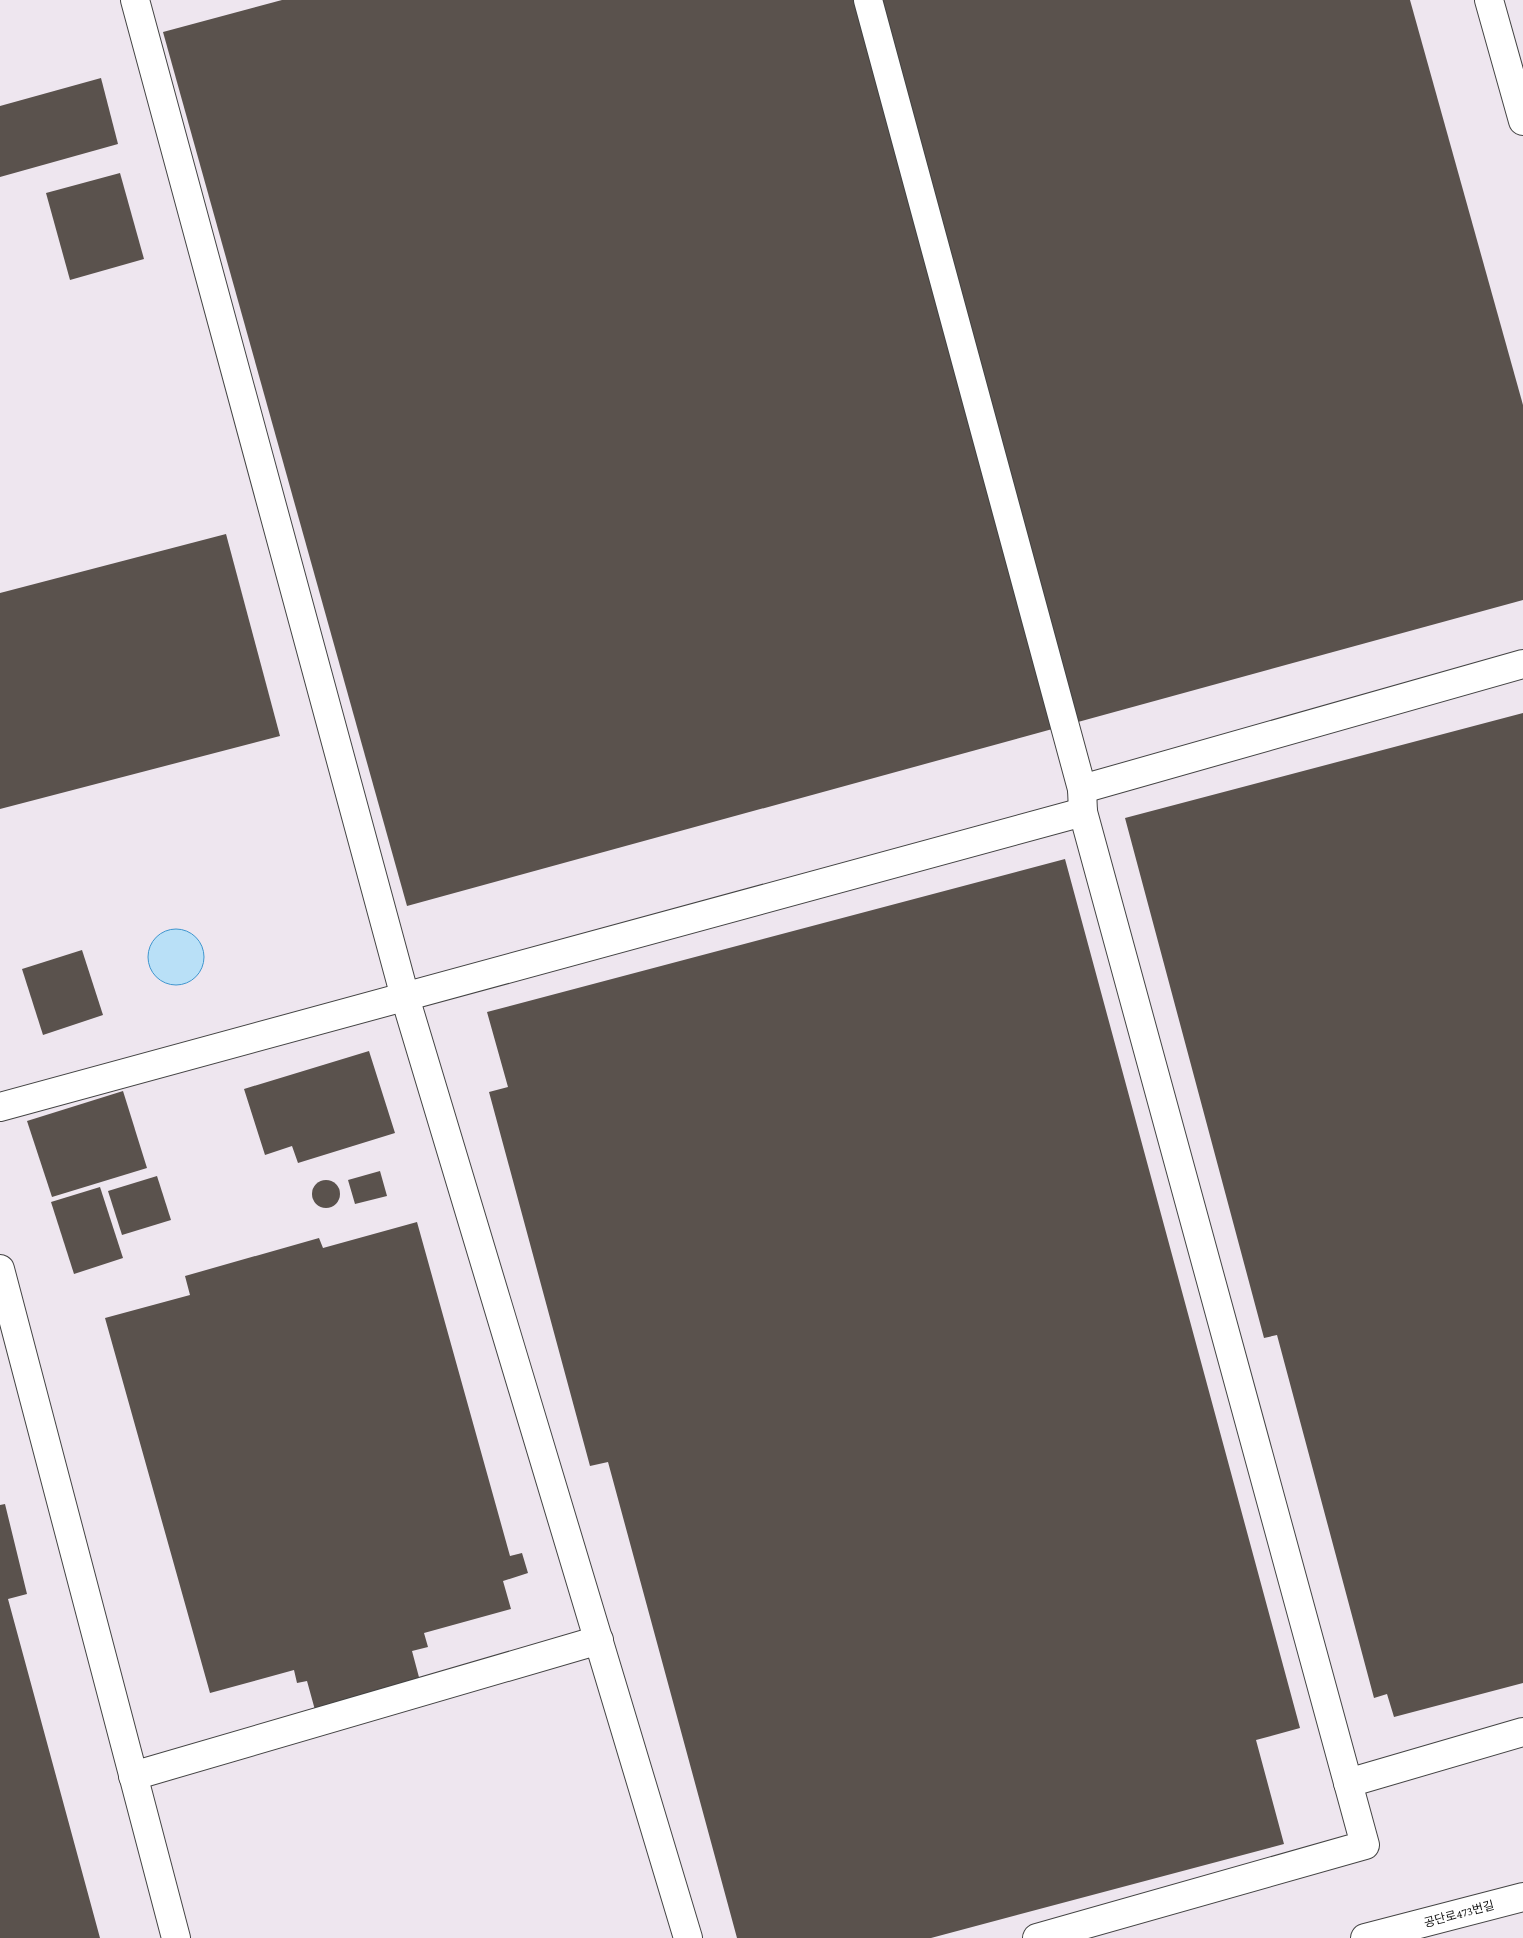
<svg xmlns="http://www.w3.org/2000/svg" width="1523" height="1938" font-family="'Crimson Pro','Noto Sans KR',serif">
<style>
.industrial{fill:#eee6ef}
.water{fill:#b9e0f7;stroke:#3f96cf}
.building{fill:#5a524d}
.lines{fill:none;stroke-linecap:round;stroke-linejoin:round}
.minor-casing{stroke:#444;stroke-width:30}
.minor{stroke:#fff;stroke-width:28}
.labels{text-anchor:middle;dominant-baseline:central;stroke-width:5;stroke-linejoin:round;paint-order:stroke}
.street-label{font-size:12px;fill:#111;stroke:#fff}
</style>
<rect width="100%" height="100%" fill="#fffdf5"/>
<rect class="industrial" x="0" y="0" width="1523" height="1938"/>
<circle class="water" cx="176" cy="957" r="28"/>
<g class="building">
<path d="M282 0H1410L1523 405V600L407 906 163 32Z"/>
<path d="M101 78 118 144 0 177V106Z"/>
<path d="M120 173 144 259 70 280 46 193Z"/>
<path d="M226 534 280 736 0 809V593Z"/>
<path d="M1523 713V1683L1394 1717 1387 1694 1374 1698 1277 1335 1264 1338 1125 818Z"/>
<path d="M1065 859 1300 1728 1256 1740 1284 1844 931 1938H737L608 1462 590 1466 489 1092 508 1087 487 1012Z"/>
<path d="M82 950 103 1015 43 1035 22 969Z"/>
<path d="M369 1051 395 1133 298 1163 292 1146 265 1155 244 1089Z"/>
<path d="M123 1091 147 1168 52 1197 27 1121Z"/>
<path d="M380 1171 387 1196 355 1204 348 1180Z"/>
<path d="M157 1176 171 1220 122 1235 108 1191Z"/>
<circle cx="326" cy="1194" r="14"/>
<path d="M100 1187 123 1258 74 1274 51 1202Z"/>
<path d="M417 1222 510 1556 522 1553 528 1573 503 1581 511 1609 424 1633 428 1647 412 1651 420 1681 315 1710 307 1681 297 1683 294 1670 210 1693 105 1318 190 1295 185 1276 319 1238 323 1248Z"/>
<path d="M5 1504 27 1594 8 1599 100 1938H0V1505Z"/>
</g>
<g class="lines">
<defs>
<g id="minor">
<path d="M135 0 405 997 688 1938"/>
<path d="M868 0 1082 789 1083 812 1365 1845 1037 1938"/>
<path d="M1489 0 1523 121"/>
<path d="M1082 789 1523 664"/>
<path d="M0 1107 1083 812"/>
<path d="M0 1269 176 1938"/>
<path d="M133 1776 599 1640"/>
<path d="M1348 1783 1523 1732"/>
<path d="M1365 1938 1523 1897"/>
</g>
</defs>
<use href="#minor" class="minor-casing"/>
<use href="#minor" class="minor"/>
</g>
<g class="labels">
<g class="street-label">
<text transform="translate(1459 1914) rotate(-15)">공단로473번길</text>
</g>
</g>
</svg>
